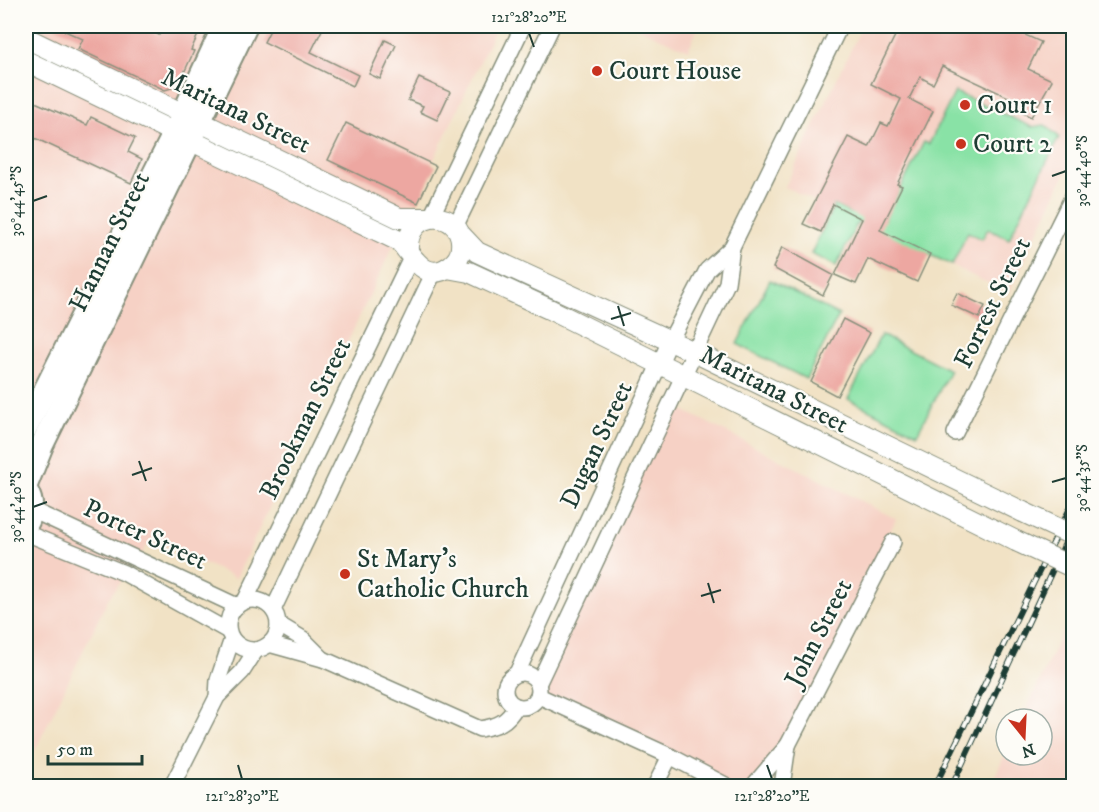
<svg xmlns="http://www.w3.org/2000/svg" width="1099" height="812" font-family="'IM FELL DW Pica',serif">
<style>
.built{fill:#f6d1c5}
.green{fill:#89e2a6;stroke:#54906d;stroke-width:1.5}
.building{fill:#eda7a1}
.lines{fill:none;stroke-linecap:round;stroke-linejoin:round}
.minor-casing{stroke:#88907c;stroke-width:18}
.major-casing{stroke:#88907c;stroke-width:22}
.highway-casing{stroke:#88907c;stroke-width:26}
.minor{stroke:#fff;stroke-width:15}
.major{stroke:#fff;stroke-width:20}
.highway{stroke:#fff;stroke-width:22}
.rail-casing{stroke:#1f3d34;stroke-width:6}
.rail{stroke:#fdfcf7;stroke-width:4;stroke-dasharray:11;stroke-linecap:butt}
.major-bridge-casing{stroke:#88907c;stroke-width:22;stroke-linecap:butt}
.major-bridge{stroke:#fff;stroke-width:20}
.ticks{fill:none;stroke:#1f3d34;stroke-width:2}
.poi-dot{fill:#c8321e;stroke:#fdfcf7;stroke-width:2}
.labels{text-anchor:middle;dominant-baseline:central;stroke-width:4.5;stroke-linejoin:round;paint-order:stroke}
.poi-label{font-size:26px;fill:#1f3d34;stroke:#fdfcf7;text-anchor:start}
.street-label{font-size:26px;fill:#1f3d34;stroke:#fdfcf7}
.neatline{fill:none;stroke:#1f3d34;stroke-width:2}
.ticks-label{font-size:15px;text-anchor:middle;fill:#1f3d34}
</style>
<rect width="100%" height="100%" fill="#fdfcf7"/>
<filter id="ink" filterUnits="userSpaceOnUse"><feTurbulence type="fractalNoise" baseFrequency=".0167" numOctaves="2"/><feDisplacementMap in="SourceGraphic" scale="12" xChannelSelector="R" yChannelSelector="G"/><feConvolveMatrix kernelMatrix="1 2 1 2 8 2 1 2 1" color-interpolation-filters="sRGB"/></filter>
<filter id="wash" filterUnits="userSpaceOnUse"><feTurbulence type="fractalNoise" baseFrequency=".008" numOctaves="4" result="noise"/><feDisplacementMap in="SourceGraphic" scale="24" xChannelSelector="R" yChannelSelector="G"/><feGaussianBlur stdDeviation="1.35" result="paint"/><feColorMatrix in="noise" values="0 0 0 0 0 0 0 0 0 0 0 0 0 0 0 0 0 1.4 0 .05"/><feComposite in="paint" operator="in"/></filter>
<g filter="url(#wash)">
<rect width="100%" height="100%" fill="#f1e2c5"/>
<g class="built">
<path d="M26 26H497L236 578 152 539 108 599 26 769Z"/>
<path d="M634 26H699L688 50Z"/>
<path d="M862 26H1073V157L1009 293 785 187Z"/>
<path d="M669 403 896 519 768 786H727L539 696V682Z"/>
<path d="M1073 609V786H990L1006 753 1042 755V719H1022Z"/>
</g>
<g class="green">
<path d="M955 92 1032 127 1045 125 1059 137 1009 239 988 229 982 239 968 232 952 265 858 222 836 266 811 254 834 205 850 213 884 221 924 142 929 144Z"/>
<path d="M770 280 839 315 806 379 737 344Z"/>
<path d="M881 335 950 370 917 434 848 399Z"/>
</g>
<g id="blocks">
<g class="building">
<path d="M54 26H140L159 35 163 26H202L191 50 194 51 178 86 165 90 78 49 83 39Z"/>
<path d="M272 26H324L311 52 358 75 353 86 264 42Z"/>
<path d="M900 26H1005L1041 42 1028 69 1052 80 1031 117 1013 108 1017 101 942 66 933 84 920 77 909 99 933 111 897 184 902 186 880 230 930 254 917 282 868 259 856 284 835 275 862 219 833 204 821 232 803 224 848 137 869 147 881 123 888 126 901 99 871 84Z"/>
<path d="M385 40 396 45 380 79 369 74Z"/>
<path d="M419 78 450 92 437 120 420 112 423 106 408 100Z"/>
<path d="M26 98 87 125 91 117 135 138 128 152 142 159 131 183 26 134Z"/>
<path d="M346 123 436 166 418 203 328 160Z"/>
<path d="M782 247 833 275 823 295 773 268Z"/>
<path d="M957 293 985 306 979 318 951 305Z"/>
<path d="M843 319 870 333 837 396 811 382Z"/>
</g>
</g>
</g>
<g filter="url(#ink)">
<use href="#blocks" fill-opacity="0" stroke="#88907c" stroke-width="1.5"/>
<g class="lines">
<defs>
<g id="minor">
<path d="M431 217 523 26"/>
<path d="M455 227 552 26"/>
<path d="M955 433 1074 194"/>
<path d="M32 510 237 606"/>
<path d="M26 533 124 573 228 631"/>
<circle cx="253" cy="625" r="25"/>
<path d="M245 601 411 258"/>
<path d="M273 610 434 272"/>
<path d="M278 624 303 639 323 659"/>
<path d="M269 644 323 659 480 729C497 726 507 723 516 706"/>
<circle cx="522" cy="690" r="17"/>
<path d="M517 673 670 341 707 270 732 247"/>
<path d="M539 682 727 283 732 247 840 26"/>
<path d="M539 696 670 756 727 786"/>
<path d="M217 697 218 680 232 639"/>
<path d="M172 786 217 697 242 672 256 650"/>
<path d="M655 786 670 756"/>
<path d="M753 786 788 745 893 542"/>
<path d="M782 786 788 745"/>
</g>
<g id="major">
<path d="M26 38 399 218H427"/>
<path d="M26 61 399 241C413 256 425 284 450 266 457 261 461 255 461 247 465 209 405 206 408 251"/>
<path d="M460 234 477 252 692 351 1023 512"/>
<path d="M447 268 469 272 549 309 1016 541"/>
</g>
<g id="highway">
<path d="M26 428 174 134 224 26"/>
<path d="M26 485 42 445 246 26"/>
<path d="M26 490C33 502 33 513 26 525"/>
</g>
</defs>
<use href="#minor" class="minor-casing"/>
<use href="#major" class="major-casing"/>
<use href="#highway" class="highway-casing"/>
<use href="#minor" class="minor"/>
<use href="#major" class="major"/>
<use href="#highway" class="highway"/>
<defs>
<g id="rail">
<path d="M935 786 1074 500"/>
<path d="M952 786 1074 524"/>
</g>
</defs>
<use href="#rail" class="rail-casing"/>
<use href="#rail" class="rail"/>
<defs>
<g id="major-bridge">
<path d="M1023 512 1074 536"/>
<path d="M1016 541 1074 568"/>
</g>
</defs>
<use href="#major-bridge" class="major-bridge-casing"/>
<use href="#major-bridge" class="major-bridge"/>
</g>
</g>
<path class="ticks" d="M529 33 534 47M1052 176 1066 171M33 201 47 196M618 306 624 326M611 319 631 313M139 461 146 481M132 475 152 468M1052 482 1066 478M33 507 47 502M708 583 714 603M701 596 721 590M238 765 242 779M767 765 772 779"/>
<g class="poi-dot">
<circle cx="597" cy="71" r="6"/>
<circle cx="965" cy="105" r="6"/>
<circle cx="961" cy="144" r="6"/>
<circle cx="345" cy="574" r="6"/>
</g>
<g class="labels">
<g class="poi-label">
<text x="609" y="71">Court House</text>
<text x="977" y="105">Court 1</text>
<text x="973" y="144">Court 2</text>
<text x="357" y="559">St Mary's<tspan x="357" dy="30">Catholic Church</tspan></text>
</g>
<g class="street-label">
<text transform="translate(236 111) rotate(26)">Maritana Street</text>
<text transform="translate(110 242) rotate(-64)">Hannan Street</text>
<text transform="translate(993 303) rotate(-64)">Forrest Street</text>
<text transform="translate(774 390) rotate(27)">Maritana Street</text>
<text transform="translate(306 419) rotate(-64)">Brookman Street</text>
<text transform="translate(597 445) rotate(-65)">Dugan Street</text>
<text transform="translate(145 535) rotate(25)">Porter Street</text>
<text transform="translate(819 633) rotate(-63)">John Street</text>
</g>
</g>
<rect width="1099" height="812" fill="none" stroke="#fdfcf7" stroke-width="66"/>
<g transform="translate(1024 737) rotate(162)"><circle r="28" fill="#fdfcf7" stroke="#a4b0a9" stroke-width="1.5"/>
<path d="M0-4.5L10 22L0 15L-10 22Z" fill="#c8321e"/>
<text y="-9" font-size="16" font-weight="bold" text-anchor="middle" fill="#1f3d34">N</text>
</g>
<path d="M48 755v9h94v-9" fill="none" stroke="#1f3d34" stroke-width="3"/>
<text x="57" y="755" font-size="18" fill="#1f3d34" stroke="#fdfcf7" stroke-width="4.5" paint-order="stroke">50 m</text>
<rect x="33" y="33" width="1033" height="746" class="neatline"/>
<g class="ticks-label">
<text x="529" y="22">121°28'20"E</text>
<text transform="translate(1082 171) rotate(-90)" y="5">30°44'40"S</text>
<text transform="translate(16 201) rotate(-90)" y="5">30°44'45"S</text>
<text transform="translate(1082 478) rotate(-90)" y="5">30°44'35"S</text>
<text transform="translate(16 507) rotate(-90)" y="5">30°44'40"S</text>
<text x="242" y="801">121°28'30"E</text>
<text x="772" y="801">121°28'20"E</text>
</g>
</svg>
